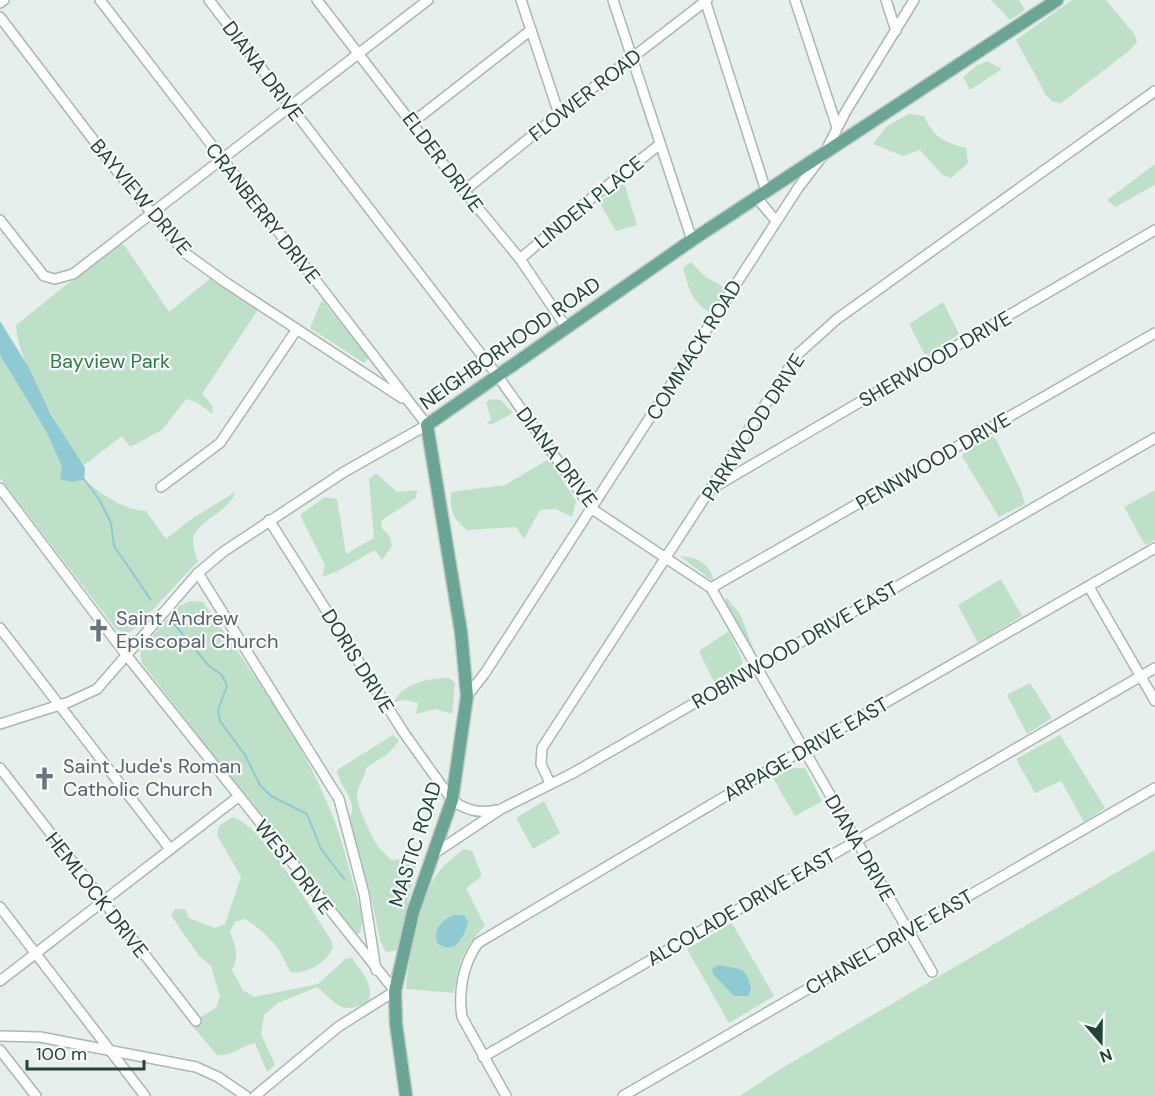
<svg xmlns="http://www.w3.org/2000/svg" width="1155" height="1096" font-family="'DM Sans',sans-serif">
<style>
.green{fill:#bfe0c8}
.water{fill:#8ec9d4}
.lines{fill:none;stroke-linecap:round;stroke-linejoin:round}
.stream{stroke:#8ec9d4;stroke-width:2}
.minor-casing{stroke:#a8b8b2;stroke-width:12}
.major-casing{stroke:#c2cac8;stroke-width:15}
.minor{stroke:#fff;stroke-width:9}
.major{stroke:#6aa596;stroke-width:12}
.labels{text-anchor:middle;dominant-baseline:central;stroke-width:4.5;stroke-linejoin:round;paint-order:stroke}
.street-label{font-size:20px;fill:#24423a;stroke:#f7fbf9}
.park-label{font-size:20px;fill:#2d7a4b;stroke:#f7fbf9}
.worship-label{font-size:20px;fill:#5b616d;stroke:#f7fbf9;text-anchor:start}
</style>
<rect width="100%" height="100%" fill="#e6efeb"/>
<g class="green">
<path d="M991 0H1019L1025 10 1010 20Z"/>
<path d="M1072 0H1106L1134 34 1137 42 1129 51 1061 103 1053 102 1046 95 1016 40Z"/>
<path d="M987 61 1002 69 970 90 963 77 976 66Z"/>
<path d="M909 114 924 116C934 138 944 142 966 148L968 163 951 178 943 175 920 150 903 156 873 144 887 126Z"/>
<path d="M1155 164V185L1115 207 1107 200Z"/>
<path d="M624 183 637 225 616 231 599 202Z"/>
<path d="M119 243 125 246 169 312 212 277 259 308 202 394 212 405 213 414 196 402 186 399 162 430 130 447 122 436 83 466C61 430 18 366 16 325Z"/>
<path d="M691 262 704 276 722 286 725 291 709 312C689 298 690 290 683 268Z"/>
<path d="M322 300 366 354 368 359 364 363 310 328Z"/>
<path d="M943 302 959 334 928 355 924 353 909 324Z"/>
<path d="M0 355 46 431 72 482 84 480C104 495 120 509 146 511L166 539 190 520 235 492C230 513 194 520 193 542 193 548 196 556 198 561L135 629 125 634 116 629 0 478Z"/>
<path d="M491 399 501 400 513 413 493 424H487L491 419 486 403Z"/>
<path d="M991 436 996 439 1021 491 1025 504 999 517 962 456 966 450Z"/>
<path d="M549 459 576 501 572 517 556 509 540 510 524 539 516 527 467 530C452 518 450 509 451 492L505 485Z"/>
<path d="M376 473 397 492 417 490 416 498 382 520 381 527 389 535 392 546 382 560 375 550 338 571 322 577 325 565 300 515 325 497 337 499 346 554 374 538 369 479Z"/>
<path d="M1155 490V540L1145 545 1124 507Z"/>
<path d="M680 556C698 557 710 564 714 582Z"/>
<path d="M1001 579 1022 616 978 643 958 605Z"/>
<path d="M726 597 740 614 757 658 726 605Z"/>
<path d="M190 601 203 602C251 671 305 742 335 822 346 853 354 887 363 919L360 933 354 935 348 929 142 663 140 650 179 606Z"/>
<path d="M729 631 743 662 740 668 715 684 699 651Z"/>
<path d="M449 678 455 683 452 714 435 709 416 714 418 703 406 700 394 702C403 683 429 678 449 678Z"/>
<path d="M1030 683 1052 718 1027 734 1007 695Z"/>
<path d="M393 735 399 740C386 759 383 755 366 768 365 778 358 785 357 794 355 803 372 837 378 846 381 851 387 855 391 860L409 859 416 865 398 950 386 952 380 940 372 901 349 820C360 801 339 788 337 770Z"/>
<path d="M1060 735 1105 808 1084 822 1061 781 1035 793 1016 759Z"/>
<path d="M793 768H805L822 801 795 816 773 778Z"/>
<path d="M544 801 560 833 533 849 516 818Z"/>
<path d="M232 817C261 823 313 912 331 940L333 947C325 965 310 971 292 973 286 966 285 959 280 952 273 941 256 925 245 919L235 922 230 931C235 946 240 956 232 970L243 990 254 997 318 984 345 959 352 958C361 971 374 984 369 1001 342 1016 338 1005 317 987L278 1003 264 1015 261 1034 275 1065 267 1072 255 1043C240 1046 232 1057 217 1055L190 1023 216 1008 220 996 211 966 199 956 171 915 175 909H185L189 918 215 928 225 924 241 877 217 835 219 826Z"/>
<path d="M464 849 472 851 481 873V877L466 888 485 926C462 949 459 962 454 993L406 989C409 958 421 889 442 868 448 861 457 855 464 849Z"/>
<path d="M1155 850V1096H740L782 1068Z"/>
<path d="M732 923 774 996 729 1023 687 949Z"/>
</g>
<g class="water">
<path d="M0 321 29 368 50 413 85 468 84 480 72 482 60 479 62 466 46 431 0 355Z"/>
<path d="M453 915H464L468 922C463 939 456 955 437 943 434 927 440 923 453 915Z"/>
<path d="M718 965C739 970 746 964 751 989L748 996H734L713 974 712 969Z"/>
</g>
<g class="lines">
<g class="stream">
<path d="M84 479 99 499 111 523 114 546 151 600"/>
<path d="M172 621 208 665 222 675 227 686 218 710 220 721 245 755 260 785 271 796 307 814 321 849 345 880"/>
</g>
<defs>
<g id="minor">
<path d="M209 0 497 375 592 509 711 588 932 972"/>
<path d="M317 0 464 191 520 259 566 327"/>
<path d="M521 0 559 114"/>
<path d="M613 0 692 240"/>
<path d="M705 0 766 191"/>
<path d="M795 0 837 127"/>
<path d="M886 0 896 31"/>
<path d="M0 3 4 0"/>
<path d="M0 17 117 171 185 253 225 282 402 398"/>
<path d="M413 122 531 30"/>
<path d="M464 191 559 114 707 0"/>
<path d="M757 198 776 221"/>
<path d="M0 220 44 276 55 279 73 274 428 0"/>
<path d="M520 259 584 204 659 145"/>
<path d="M716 486 1155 230"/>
<path d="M161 487 220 443 297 329"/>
<path d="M0 488 127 656 395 991 338 1027 255 1096"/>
<path d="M269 520 404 733 452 800C465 810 480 814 496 810"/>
<path d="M198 573 339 799 364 894 376 970"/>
<path d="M1089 587 1155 701"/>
<path d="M711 588 1155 333"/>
<path d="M0 628 170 849"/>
<path d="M467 696 485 673 798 188 824 154 846 111 914 0"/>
<path d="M0 724 69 702 97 689 198 573 223 552 344 472 427 425 100 0"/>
<path d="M0 768 196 1021"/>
<path d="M550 783 541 764 542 748 798 354 837 319 1155 91"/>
<path d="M435 853 501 809 573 773 1155 438"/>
<path d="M0 907 145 1096"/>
<path d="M0 981 238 797"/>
<path d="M0 1036 40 1037 196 1067 218 1077 246 1096"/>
<path d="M0 1050 36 1096"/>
<path d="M483 1057 1155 668"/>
<path d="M506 1096 462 1017C458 991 463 964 478 943L803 750 1155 548"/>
<path d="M623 1096 1155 788"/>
</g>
<path id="major" d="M406 1096 396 1024 395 991 413 912 452 800 467 696 461 632 427 425 692 240 1057 0"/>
</defs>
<use href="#minor" class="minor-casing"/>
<use href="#major" class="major-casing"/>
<use href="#minor" class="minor"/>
<use href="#major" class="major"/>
</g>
<defs>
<symbol id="church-bare" viewBox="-9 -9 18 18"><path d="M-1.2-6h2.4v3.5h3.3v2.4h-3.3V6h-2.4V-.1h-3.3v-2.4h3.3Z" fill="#6b7280" stroke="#f7fbf9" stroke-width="2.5" paint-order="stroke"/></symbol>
</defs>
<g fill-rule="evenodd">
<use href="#church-bare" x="82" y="614" width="33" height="33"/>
<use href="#church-bare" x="28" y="762" width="33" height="33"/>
</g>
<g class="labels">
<g class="street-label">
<text transform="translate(263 71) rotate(53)">DIANA DRIVE</text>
<text transform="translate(585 95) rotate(-38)">FLOWER ROAD</text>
<text transform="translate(443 162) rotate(53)">ELDER DRIVE</text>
<text transform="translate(141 197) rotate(50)">BAYVIEW DRIVE</text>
<text transform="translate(589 202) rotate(-39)">LINDEN PLACE</text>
<text transform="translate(263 213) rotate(52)">CRANBERRY DRIVE</text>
<text transform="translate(510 343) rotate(-35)">NEIGHBORHOOD ROAD</text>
<text transform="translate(694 350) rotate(-58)">COMMACK ROAD</text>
<text transform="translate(935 359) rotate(-30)">SHERWOOD DRIVE</text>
<text transform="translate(753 427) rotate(-57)">PARKWOOD DRIVE</text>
<text transform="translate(557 457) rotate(53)">DIANA DRIVE</text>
<text transform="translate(933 461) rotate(-30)">PENNWOOD DRIVE</text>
<text transform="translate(795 645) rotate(-30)">ROBINWOOD DRIVE EAST</text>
<text transform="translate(358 661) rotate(58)">DORIS DRIVE</text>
<text transform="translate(806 749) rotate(-30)">ARPAGE DRIVE EAST</text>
<text transform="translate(415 844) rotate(-72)">MASTIC ROAD</text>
<text transform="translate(860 848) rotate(60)">DIANA DRIVE</text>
<text transform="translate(294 867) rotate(52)">WEST DRIVE</text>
<text transform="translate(97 895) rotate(52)">HEMLOCK DRIVE</text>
<text transform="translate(741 907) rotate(-30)">ALCOLADE DRIVE EAST</text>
<text transform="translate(889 942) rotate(-30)">CHANEL DRIVE EAST</text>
</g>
<g class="park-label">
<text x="110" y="361">Bayview Park</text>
</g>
<g class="worship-label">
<text x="116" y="618">Saint Andrew<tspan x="116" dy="23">Episcopal Church</tspan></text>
<text x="63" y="766">Saint Jude's Roman<tspan x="63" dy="23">Catholic Church</tspan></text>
</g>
</g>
<g transform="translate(1101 1042) rotate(160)" stroke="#f7fbf9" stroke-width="4.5" paint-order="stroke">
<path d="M0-4.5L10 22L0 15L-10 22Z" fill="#24423a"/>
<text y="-9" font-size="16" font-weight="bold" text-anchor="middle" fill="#24423a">N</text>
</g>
<path d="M27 1060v9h117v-9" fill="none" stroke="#24423a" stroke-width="3"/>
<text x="36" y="1060" font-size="18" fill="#24423a" stroke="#f7fbf9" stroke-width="4.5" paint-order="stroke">100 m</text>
</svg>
